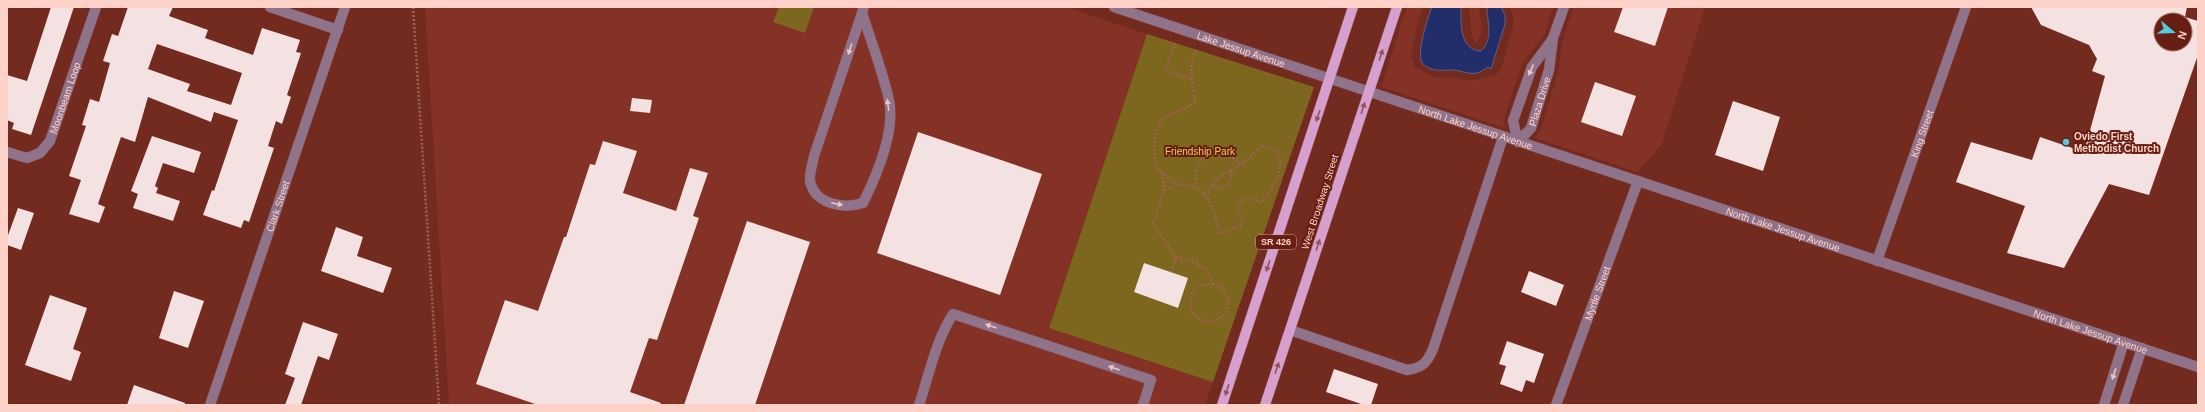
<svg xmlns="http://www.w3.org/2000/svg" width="2205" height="412" font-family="Arial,sans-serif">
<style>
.built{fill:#833225}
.green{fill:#7d661e}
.water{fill:#222e69;stroke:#645f86}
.building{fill:#f4e1e2;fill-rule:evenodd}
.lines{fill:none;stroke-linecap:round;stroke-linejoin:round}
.minor-casing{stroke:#8c483e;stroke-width:11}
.major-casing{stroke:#8c483e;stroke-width:11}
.path{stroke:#a06056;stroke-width:2.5;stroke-dasharray:2 2;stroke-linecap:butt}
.minor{stroke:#8f738b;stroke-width:10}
.major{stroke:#d59fce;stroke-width:10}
.oneway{fill:#eec4c0}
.oneway2{fill:#93525e}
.poi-dot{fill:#55cadf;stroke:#671f14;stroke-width:1.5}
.labels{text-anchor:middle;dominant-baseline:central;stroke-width:4;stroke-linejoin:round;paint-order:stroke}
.shield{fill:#671f14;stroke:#d19c93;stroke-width:1}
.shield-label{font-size:9px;font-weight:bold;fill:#ffd2c9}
.street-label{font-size:10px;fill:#ffd2c9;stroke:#671f14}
.poi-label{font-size:10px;font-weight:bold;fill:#ffd2c9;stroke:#671f14;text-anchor:start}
.park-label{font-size:10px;fill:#efcb5e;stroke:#671f14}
</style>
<rect width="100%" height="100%" fill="#732a1f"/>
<g class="built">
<path d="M425 7H1066L1147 34 1049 327 1213 382 1205 405H449Z"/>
<path d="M1407 7H1423L1418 21 1411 56 1415 67 1436 78 1453 77 1471 81 1496 75 1502 67 1513 27V15L1509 7H1553L1544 35 1522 64 1504 118 1505 128 1381 87Z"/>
<path d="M1469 7H1479L1482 31 1477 43 1474 41 1471 31Z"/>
<path d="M1574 7H1705L1661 146 1637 172 1535 138 1540 131 1558 73 1562 42 1566 37 1564 35Z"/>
</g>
<g class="green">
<path d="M779 7H814L805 33 773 22Z"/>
<path d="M1147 34 1314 87 1213 382 1049 328Z"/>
</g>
<path class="water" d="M1432 7H1461C1461 23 1459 50 1481 51 1494 39 1487 22 1487 7H1501L1505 15V24L1491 69 1488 67C1484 69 1481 72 1477 73 1469 75 1461 70 1452 70 1442 70 1431 72 1423 64 1415 56 1428 17 1432 7Z"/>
<g class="building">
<path d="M51 7H74L31 135 12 129 14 123 7 120V75L27 81Z"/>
<path d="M128 7H173L169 16 208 30 205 38 253 55 262 28 300 40 296 52 301 53 287 95 291 97 282 124 276 121 268 146 274 148 249 222 244 220 241 228 203 215 212 190 214 191 238 120 214 112 211 122 148 97 135 142 121 137 98 204 105 207 99 223 69 214 81 180 69 176 86 126 82 125 90 99 99 102 110 63 103 61 112 34 118 36ZM157 44 242 73 231 105 187 91 190 84 148 69Z"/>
<path d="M1623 7H1668L1655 46 1614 32Z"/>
<path d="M2031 7H2187L2185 17 2198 21V55L2149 195 2109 184 2064 268 2007 253 2025 206 1956 182 1971 142 2032 160 2040 137 2084 152 2105 76 2092 71 2097 59 2089 45 2041 25ZM2161 20H2185V44H2161Z"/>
<path d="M1595 82 1636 96 1622 136 1581 122Z"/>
<path d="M632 98 652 100 650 113 630 111Z"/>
<path d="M1733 101 1780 117 1763 171 1715 155Z"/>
<path d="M918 132 1042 174 1000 295 877 253Z"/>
<path d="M152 136 201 152 194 173 163 163 155 186 158 188 156 193 180 201 173 221 133 208 138 194 131 191Z"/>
<path d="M603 141 637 151 623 193 676 211 690 168 708 173 693 216 699 218 657 340 649 338 630 392 661 403 660 405H538L476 384 505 300 538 311 564 237H566L590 164 595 165Z"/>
<path d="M18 208 34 213 21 250 7 245V238Z"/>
<path d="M747 221 810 242 755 405H684Z"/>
<path d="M336 227 363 237 357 256 392 268 383 293 321 271Z"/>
<path d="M1144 263 1188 278 1178 308 1134 292Z"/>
<path d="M1529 271 1564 285 1556 306 1521 292Z"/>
<path d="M174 291 204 301 188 348 159 338Z"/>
<path d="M50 295 87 308 73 349 81 352 71 381 25 365Z"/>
<path d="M303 322 338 334 329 360 318 356 301 405H285L295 378 285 374Z"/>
<path d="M1507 341 1544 354 1534 383 1526 380 1522 392 1500 384 1506 366 1499 364Z"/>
<path d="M1334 369 1378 384 1371 405H1364L1326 392Z"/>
<path d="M134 385 185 403V405H127Z"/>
</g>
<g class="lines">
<defs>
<g id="minor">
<path d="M270 7 338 30"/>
<path id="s1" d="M1114 7 2198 367"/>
<path d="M862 12C870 40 886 79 890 106 893 136 876 177 863 203 844 209 815 205 810 181 809 174 813 163 814 156L864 7"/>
<path id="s2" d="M1518 142 1531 128 1549 70 1553 38 1564 7"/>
<path d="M1518 142 1513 121 1532 67 1552 40"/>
<path id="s3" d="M7 152 27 158 40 153 50 141 96 7"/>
<path id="s4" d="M1877 261 1966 7"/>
<path d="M1290 330 1407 370C1422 368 1427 363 1433 349L1503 137"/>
<path id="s5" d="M210 405 345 7"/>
<path d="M919 405C929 375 936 340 953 314L1151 380 1143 405"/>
<path id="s6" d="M1556 405 1638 181"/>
<path d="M2104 405 2124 342"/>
<path d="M2123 405 2142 348"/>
</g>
<g id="major">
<path d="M1222 405 1353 7"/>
<path d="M1265 405 1397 7"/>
</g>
</defs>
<use href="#minor" class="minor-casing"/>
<use href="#major" class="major-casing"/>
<g class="path">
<path d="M413 7 439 405"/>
<path d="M1192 79 1191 65 1196 50"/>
<path d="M1162 173C1159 169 1156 164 1155 159 1153 146 1155 123 1167 116 1176 111 1187 109 1195 102L1192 79 1166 71 1175 43"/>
<path d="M1211 185 1219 188 1227 185 1232 177 1230 169"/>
<path d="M1164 191 1162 173 1177 184"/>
<path d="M1204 194 1209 192C1215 175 1227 173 1241 165"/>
<path d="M1176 257 1153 223 1164 191 1177 184C1183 185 1193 186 1198 189 1212 198 1216 219 1220 234L1243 224 1237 209 1241 202 1248 198 1262 202C1275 187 1296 148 1261 146L1241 165 1232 157 1211 152C1196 160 1195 172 1197 188"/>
<path d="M1171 272 1176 257 1193 262 1207 270 1213 284"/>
<circle cx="1209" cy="303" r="19"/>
</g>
<use href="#minor" class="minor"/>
<use href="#major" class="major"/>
</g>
<defs><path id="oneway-solid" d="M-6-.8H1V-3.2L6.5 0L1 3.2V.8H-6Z"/></defs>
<g class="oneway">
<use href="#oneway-solid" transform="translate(850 49) rotate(108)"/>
<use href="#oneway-solid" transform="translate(1531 70) rotate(113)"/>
<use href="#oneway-solid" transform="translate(888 105) rotate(-98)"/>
<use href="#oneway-solid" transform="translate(837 204) rotate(12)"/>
<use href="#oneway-solid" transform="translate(991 326) rotate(-161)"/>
<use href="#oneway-solid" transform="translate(1114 368) rotate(-161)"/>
<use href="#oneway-solid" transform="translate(2114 374) rotate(108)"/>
</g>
<g class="oneway2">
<use href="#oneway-solid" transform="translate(1381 55) rotate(-72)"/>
<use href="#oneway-solid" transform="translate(1363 108) rotate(-72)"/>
<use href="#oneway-solid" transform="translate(1318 116) rotate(108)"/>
<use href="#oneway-solid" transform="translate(1318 245) rotate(-72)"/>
<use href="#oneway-solid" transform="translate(1268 266) rotate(108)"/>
<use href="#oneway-solid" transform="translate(1277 368) rotate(-72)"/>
<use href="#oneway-solid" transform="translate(1227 390) rotate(108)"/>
</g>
<circle class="poi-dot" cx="2066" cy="142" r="4"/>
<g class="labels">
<rect class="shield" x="1256" y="235" width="40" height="14" rx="3"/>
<g class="shield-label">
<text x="1276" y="242">SR 426</text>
</g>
<g class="street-label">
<text stroke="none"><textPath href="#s1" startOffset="134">Lake Jessup Avenue</textPath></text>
<text stroke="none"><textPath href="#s3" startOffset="96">Moonbeam Loop</textPath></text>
<text stroke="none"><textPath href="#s2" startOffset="47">Plaza Drive</textPath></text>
<text stroke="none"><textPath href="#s1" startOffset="381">North Lake Jessup Avenue</textPath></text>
<text stroke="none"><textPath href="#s4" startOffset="135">King Street</textPath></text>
<text transform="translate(1320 202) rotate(-72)">West Broadway Street</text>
<text stroke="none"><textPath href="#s5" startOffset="210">Clark Street</textPath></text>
<text stroke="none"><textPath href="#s1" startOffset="705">North Lake Jessup Avenue</textPath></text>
<text stroke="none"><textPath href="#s6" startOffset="119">Myrtle Street</textPath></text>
<text stroke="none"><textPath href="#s1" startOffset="1029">North Lake Jessup Avenue</textPath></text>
</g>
<g class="poi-label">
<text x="2074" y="136">Oviedo First<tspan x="2074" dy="12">Methodist Church</tspan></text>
</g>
<g class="park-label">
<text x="1200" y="151">Friendship Park</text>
</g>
</g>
<rect width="2205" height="412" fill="none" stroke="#ffd2c9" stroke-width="16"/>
<g transform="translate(2173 32) rotate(109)"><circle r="19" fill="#671f14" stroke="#a4675c"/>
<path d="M0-3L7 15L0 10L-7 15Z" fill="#55cadf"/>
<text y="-6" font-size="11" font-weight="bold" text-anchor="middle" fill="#ffd2c9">N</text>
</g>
</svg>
